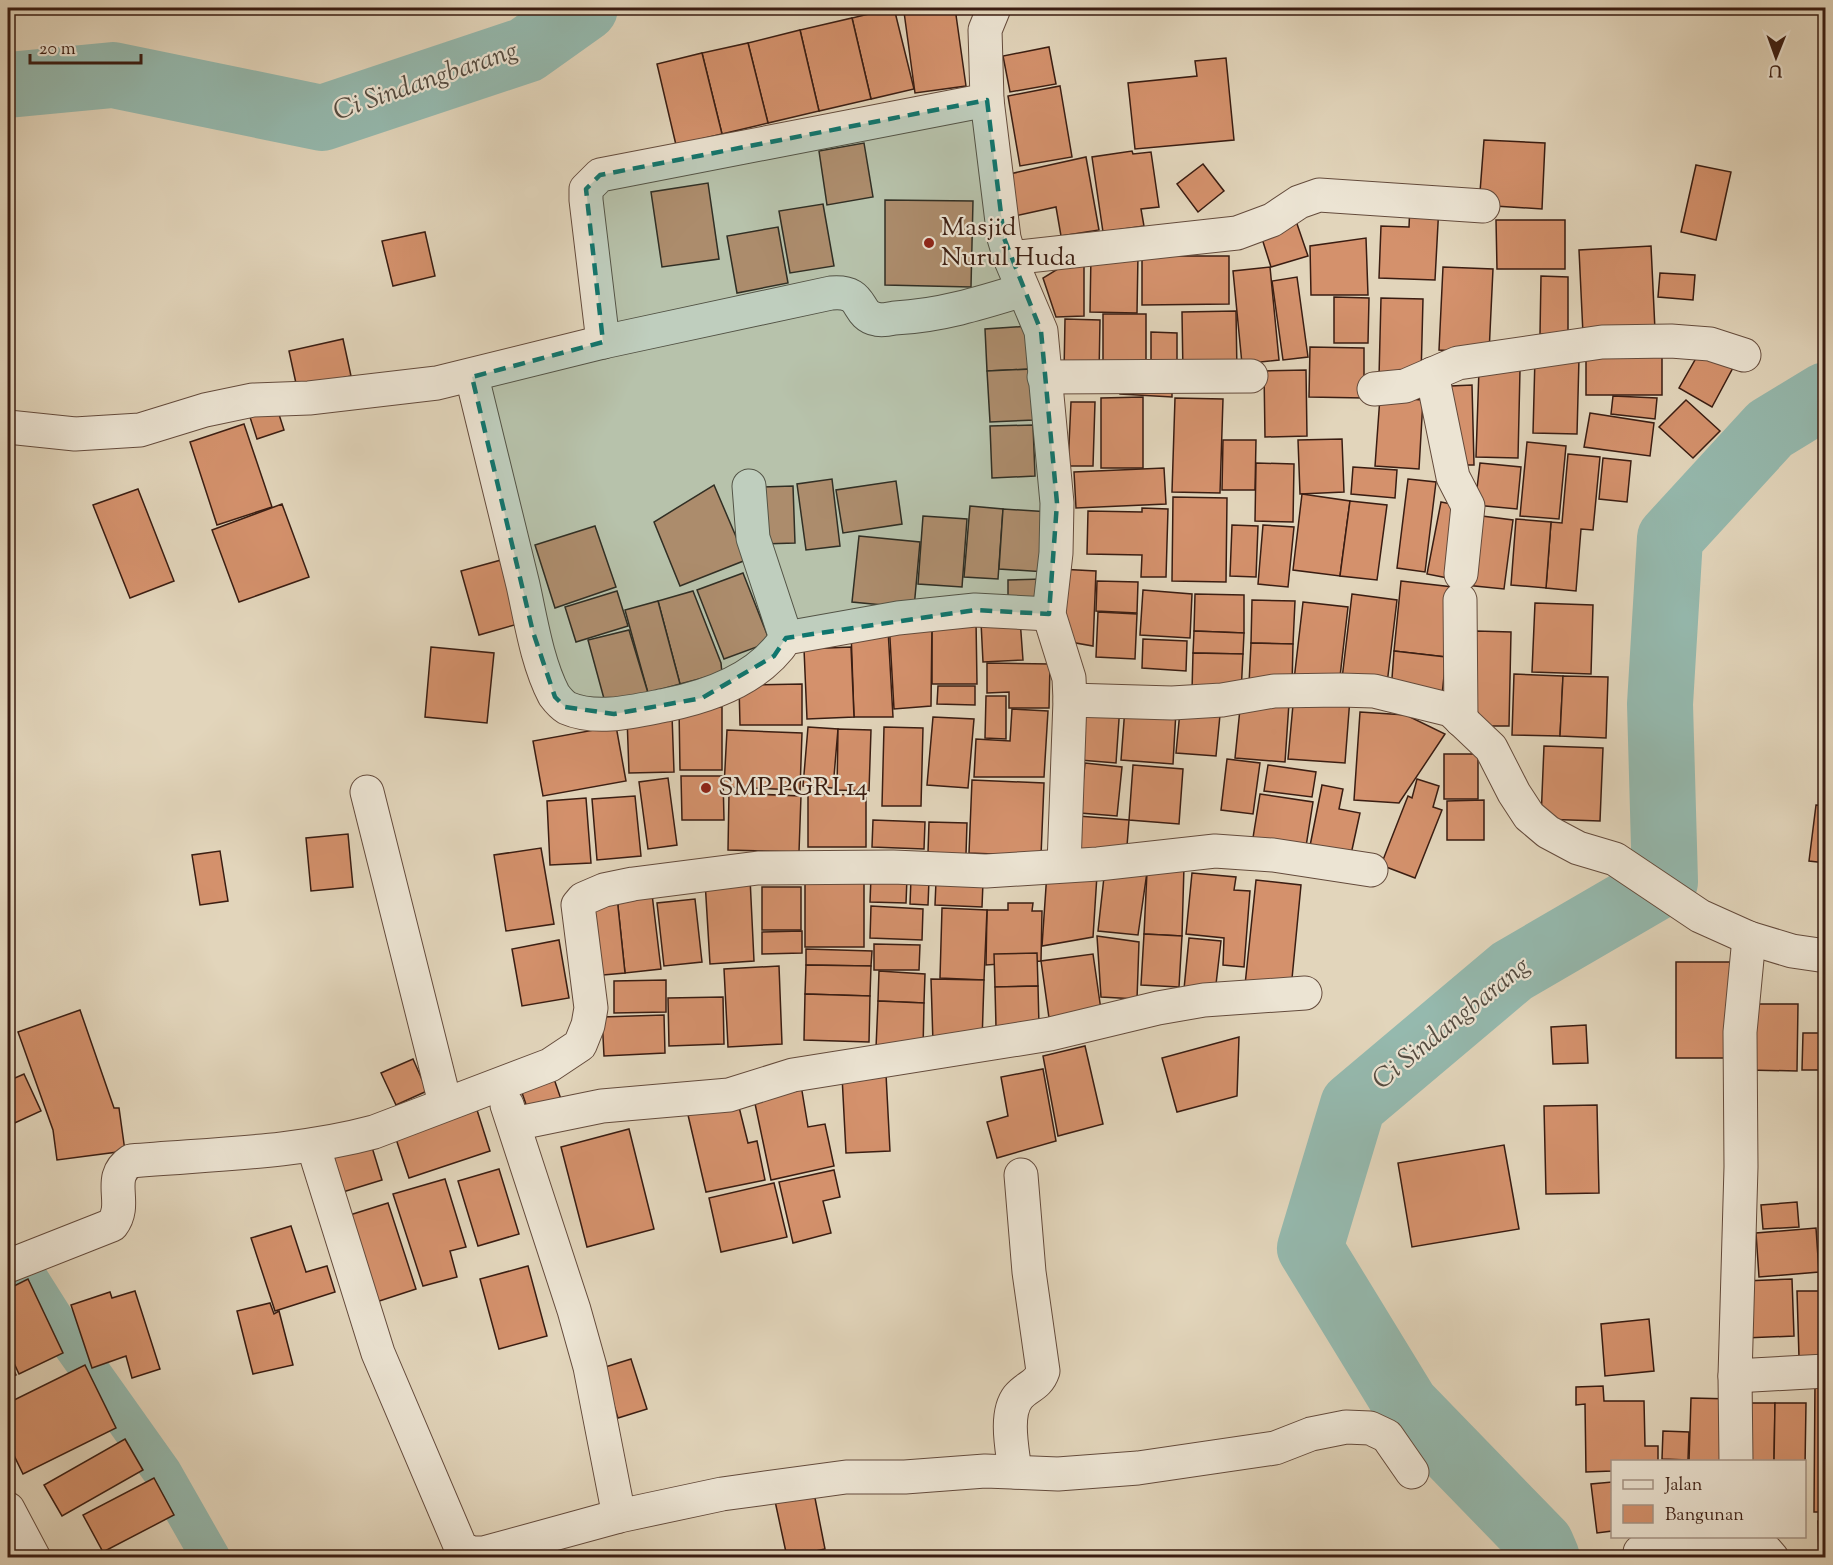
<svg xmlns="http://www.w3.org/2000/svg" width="1833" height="1565" font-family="'Sorts Mill Goudy',serif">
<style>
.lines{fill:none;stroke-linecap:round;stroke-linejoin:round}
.canal{stroke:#95b9ae;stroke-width:39}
.river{stroke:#95b9ae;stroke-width:66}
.building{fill:#d4916c;stroke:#3a1d12;stroke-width:1.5}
.minor-casing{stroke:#644b3c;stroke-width:35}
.minor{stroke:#ece4d3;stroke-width:33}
.marked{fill:#0f766e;fill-opacity:0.2;stroke:#0f766e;stroke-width:4.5;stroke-dasharray:12 8;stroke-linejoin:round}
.poi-dot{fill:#8f2418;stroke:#ece4d3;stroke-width:2}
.labels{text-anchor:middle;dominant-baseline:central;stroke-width:4.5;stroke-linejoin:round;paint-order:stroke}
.poi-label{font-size:26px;fill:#3a1d12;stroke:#ece4d3;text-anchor:start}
.water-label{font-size:27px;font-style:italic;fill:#554c41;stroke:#ece4d3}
</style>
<rect width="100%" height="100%" fill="#e2d5bb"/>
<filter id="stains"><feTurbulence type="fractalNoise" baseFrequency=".00333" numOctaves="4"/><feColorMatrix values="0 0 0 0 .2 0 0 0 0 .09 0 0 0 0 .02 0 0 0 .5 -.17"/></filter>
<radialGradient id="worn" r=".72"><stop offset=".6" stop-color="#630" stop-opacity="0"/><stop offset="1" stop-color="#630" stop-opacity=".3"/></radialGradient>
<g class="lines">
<path class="canal" d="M21 1266 62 1331 162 1472 211 1558"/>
<g class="river">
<path d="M8 85 113 75 322 118 526 50 585 8"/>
<path d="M1547 1558 1541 1544 1406 1405 1310 1248 1353 1105 1512 971 1665 882 1660 704 1670 538 1770 429 1826 395"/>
</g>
</g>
<g class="building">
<path d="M894 8 914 89 871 99 852 18Z"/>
<path d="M932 8H955L966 86 915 93 904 12Z"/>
<path d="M852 18 871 99 819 111 800 30Z"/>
<path d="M800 30 819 111 768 123 748 43Z"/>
<path d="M748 43 768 123 722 134 702 53Z"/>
<path d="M1049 47 1056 84 1010 92 1003 56Z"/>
<path d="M702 53 722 134 676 145 657 64Z"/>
<path d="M1226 58 1234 140 1135 149 1128 83 1197 76 1195 61Z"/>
<path d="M1060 86 1072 157 1020 166 1008 96Z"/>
<path d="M1484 140 1545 143 1542 209 1479 205Z"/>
<path d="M864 143 873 197 827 205 819 151Z"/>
<path d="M1132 151 1133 154 1151 152 1159 207 1141 209 1144 226 1103 232 1092 157Z"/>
<path d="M1086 157 1099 230 1061 236 1056 207 1015 216 1005 175Z"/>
<path d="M1203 164 1224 191 1198 212 1177 184Z"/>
<path d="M1696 165 1731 172 1716 240 1681 232Z"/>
<path d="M708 183 719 259 662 267 651 192Z"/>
<path d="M885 200 973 201 971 287 885 285Z"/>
<path d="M823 204 834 266 790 273 779 211Z"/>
<path d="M1410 204 1439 205 1435 280 1379 278 1381 226 1409 227Z"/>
<path d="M1295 218 1308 256 1271 267 1259 229Z"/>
<path d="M1496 220H1565V269H1497Z"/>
<path d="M778 227 788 283 737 293 727 236Z"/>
<path d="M425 232 435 276 393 286 382 241Z"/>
<path d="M1366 238 1368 295H1311L1310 246Z"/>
<path d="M1651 246 1655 330 1583 334 1579 250Z"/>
<path d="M1084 253V316L1056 317 1043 278Z"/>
<path d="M1091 254H1138L1137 313 1090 312Z"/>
<path d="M1142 256H1229V304L1142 305Z"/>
<path d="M1270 267 1279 360 1242 364 1233 271Z"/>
<path d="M1443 267 1493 269 1489 353 1439 350Z"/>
<path d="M1660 273 1695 275 1693 300 1658 297Z"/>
<path d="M1541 276 1568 277V334H1540Z"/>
<path d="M1297 277 1308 357 1283 360 1272 281Z"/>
<path d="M1334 297 1369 298 1368 343H1334Z"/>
<path d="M1381 298 1423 299 1421 378 1379 377Z"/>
<path d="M1236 311 1237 373 1183 374 1182 312Z"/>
<rect x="1103" y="314" width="43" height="59"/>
<path d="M1065 319 1100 320 1099 375 1064 373Z"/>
<path d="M1029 326 1032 369 987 371 985 329Z"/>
<path d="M1151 332 1177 333V369H1151Z"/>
<path d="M343 339 351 376 297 388 289 351Z"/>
<path d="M1703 346 1735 364 1712 407 1679 388Z"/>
<path d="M1310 347 1364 348V398L1309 397Z"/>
<path d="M1586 348 1662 349V395H1586Z"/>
<path d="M1535 357 1579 358 1577 434 1533 433Z"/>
<path d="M1032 369 1035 420 990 422 987 371Z"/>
<path d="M1479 369 1520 370 1518 458 1476 457Z"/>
<path d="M1306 370 1307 436 1265 437 1264 371Z"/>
<path d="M1120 381 1172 383V397L1120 394Z"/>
<path d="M1472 385 1474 465H1452L1451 386Z"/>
<path d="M1613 396 1657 398 1655 419 1611 414Z"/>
<path d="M1143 397V468H1101V398Z"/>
<path d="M1380 397 1423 400 1419 469 1375 466Z"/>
<path d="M1175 398 1223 399 1220 493 1172 492Z"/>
<path d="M1686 400 1720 431 1693 458 1659 427Z"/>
<path d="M1071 402H1095L1093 466H1068Z"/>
<path d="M276 405 284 430 257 439 249 414Z"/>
<path d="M1590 413 1654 423 1650 456 1584 447Z"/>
<path d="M244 424 272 507 217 525 190 442Z"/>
<path d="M1033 425 1035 476 992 478 990 426Z"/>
<path d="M1342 439 1344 492 1300 494 1298 440Z"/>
<path d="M1223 440H1256L1255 490H1222Z"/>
<path d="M1527 442 1566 446 1559 519 1520 516Z"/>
<path d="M1568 454 1600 457 1593 530 1581 529 1576 591 1546 588 1551 522 1562 523Z"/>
<path d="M1603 458 1631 461 1627 502 1599 499Z"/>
<path d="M1256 463 1294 464 1293 522 1255 521Z"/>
<path d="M1480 463 1521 467 1517 509 1475 505Z"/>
<path d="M1353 467 1397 470 1395 498 1351 494Z"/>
<path d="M1164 468 1166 504 1076 508 1074 472Z"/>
<path d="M832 479 840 546 806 550 797 484Z"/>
<path d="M1408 479 1436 482 1425 572 1397 568Z"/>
<path d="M896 481 902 524 843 533 836 490Z"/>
<path d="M714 485 746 560 680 586 654 522Z"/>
<path d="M793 486 795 543 760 544 759 487Z"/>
<path d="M138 489 174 581 130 598 93 505Z"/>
<path d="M1302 494 1350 501 1340 576 1293 570Z"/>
<path d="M1173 497 1227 498 1226 582 1172 581Z"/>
<path d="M1350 501 1387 505 1377 580 1340 576Z"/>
<path d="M1441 502 1467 507 1453 579 1427 574Z"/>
<path d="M282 504 309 577 239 602 212 530Z"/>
<path d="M970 506 1003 509 998 579 964 577Z"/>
<path d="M1142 508 1168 509 1166 577H1141L1142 555 1087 554 1088 511 1142 512Z"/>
<path d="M1003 509 1050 512 1046 572 999 569Z"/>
<path d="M1474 515 1513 520 1504 589 1465 585Z"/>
<path d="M923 516 967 519 962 587 918 584Z"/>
<path d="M1516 519 1551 522 1546 588 1511 585Z"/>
<path d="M1232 525 1258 526 1256 577 1230 576Z"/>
<path d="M1263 525 1294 527 1288 587 1258 584Z"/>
<path d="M595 526 616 587 555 608 535 545Z"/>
<path d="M859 536 920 542 914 608 852 602Z"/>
<path d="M501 560 518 624 479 635 461 571Z"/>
<path d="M1059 569 1096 571 1093 646 1059 640Z"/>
<path d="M743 573 770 642 724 659 697 590Z"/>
<path d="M1043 579 1044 604H1008V580Z"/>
<path d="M1097 581 1138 582 1137 613 1096 611Z"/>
<path d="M1401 581 1453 587 1446 657 1394 651Z"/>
<path d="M1143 590 1192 594 1190 638 1140 635Z"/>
<path d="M617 591 628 626 576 642 565 607Z"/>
<path d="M693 591 721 663 722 673 680 684 658 601Z"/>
<path d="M1195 594 1244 595V633L1194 631Z"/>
<path d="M1352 594 1397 600 1387 684 1342 679Z"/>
<path d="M1252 600 1295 601 1293 644 1251 643Z"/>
<path d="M658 601 680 684 648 693 625 610Z"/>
<path d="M1303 602 1348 607 1339 685 1294 680Z"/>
<path d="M1535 603 1593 605 1591 674 1532 672Z"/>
<path d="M1098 612 1137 614 1135 659 1096 657Z"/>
<path d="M1020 619 1023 660 983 662 981 622Z"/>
<path d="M976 620 977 684H932V621Z"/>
<path d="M889 621H932L931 706 894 709Z"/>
<path d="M888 629 893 717H854L851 631Z"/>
<path d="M629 630 648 693 606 706 588 640Z"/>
<path d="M1194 631 1244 633 1243 654 1193 653Z"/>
<path d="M1476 631 1511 632 1509 726H1475Z"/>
<path d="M1143 639 1187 641 1186 671 1142 668Z"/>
<path d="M1251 643 1293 644 1292 686 1249 684Z"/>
<path d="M431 647 494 653 487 723 425 717Z"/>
<path d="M851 647 854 717 807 719 804 649Z"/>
<path d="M1394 651 1446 657 1442 695 1391 692Z"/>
<path d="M1193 653 1243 654 1241 693 1192 691Z"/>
<path d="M987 663 1050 664 1049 708H1009V692L987 693Z"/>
<path d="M1514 674 1563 676 1560 736 1512 735Z"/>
<path d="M1563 676 1608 677 1606 738 1560 736Z"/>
<path d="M802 684V725H740L739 685Z"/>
<path d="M938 686H975V705L937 704Z"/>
<path d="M1294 694 1350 698 1345 763 1288 759Z"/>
<path d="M986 696H1006V739L985 738Z"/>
<path d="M1241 699 1289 703 1285 762 1235 758Z"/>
<path d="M1085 702 1120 705 1116 763 1080 760Z"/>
<path d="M679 707H722V770H680Z"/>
<path d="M1125 708 1176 711 1173 764 1121 760Z"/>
<path d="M1012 709 1048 711 1044 777H974L976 739 1010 741Z"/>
<path d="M1180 711 1220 715 1216 756 1176 753Z"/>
<path d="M1360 712 1406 715 1445 734 1399 803 1354 800Z"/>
<path d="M672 715 674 772 629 773 627 717Z"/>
<path d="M933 717 974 719 968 788 927 785Z"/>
<path d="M616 726 626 781 543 796 533 741Z"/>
<path d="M808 727 838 729 833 788 803 786Z"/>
<path d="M884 727 923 728 921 806H882Z"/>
<path d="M838 729 871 730 869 791 837 790Z"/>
<path d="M727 730 802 733 800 790 724 787Z"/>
<path d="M1544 746 1603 748 1600 821 1541 819Z"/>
<rect x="1444" y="754" width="34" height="45"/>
<path d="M1227 759 1260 763 1253 814 1221 810Z"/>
<path d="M1085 763 1122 767 1117 816 1080 813Z"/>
<path d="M1133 765 1183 769 1179 824 1129 820Z"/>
<path d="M1268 765 1316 772 1312 797 1264 791Z"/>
<path d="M681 776H723L724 820H682Z"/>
<path d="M668 778 677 845 648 849 639 782Z"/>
<path d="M1417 779 1439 786 1433 807 1442 810 1415 878 1381 865 1408 796 1412 798Z"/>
<path d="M972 780 1044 783 1041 856 969 853Z"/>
<path d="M1322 785 1343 789 1339 809 1360 813 1350 859 1309 851Z"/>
<path d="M729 793 801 796 799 852 728 850Z"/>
<path d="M808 794 866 795V847H808Z"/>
<path d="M1260 794 1313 802 1305 853 1252 844Z"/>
<path d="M635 796 641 856 597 860 592 799Z"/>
<path d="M586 798 591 863 550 865 547 801Z"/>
<path d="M1484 800V840H1447V801Z"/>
<path d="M1816 805 1826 806V863L1809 861Z"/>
<path d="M1078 816 1129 820 1126 859 1075 855Z"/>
<path d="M873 820 925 822 924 849 872 847Z"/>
<path d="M929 822 967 823 966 854 928 853Z"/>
<path d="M348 834 353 887 311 891 306 838Z"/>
<path d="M541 848 554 924 506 931 494 855Z"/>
<path d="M220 851 228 901 200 905 192 855Z"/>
<path d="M1184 866 1182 936 1144 934 1147 872Z"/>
<path d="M1105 868 1147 872 1138 935 1098 931Z"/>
<rect x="805" y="870" width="59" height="77"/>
<path d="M1047 872 1097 875 1093 937 1042 946Z"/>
<path d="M1192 873 1236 877 1234 890 1250 891 1244 967 1223 965 1224 938 1186 934Z"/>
<path d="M871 877 907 878 906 903 870 902Z"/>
<path d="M750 878 754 961 710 964 705 881Z"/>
<path d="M911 879 929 880 928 905 910 904Z"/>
<path d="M1256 880 1301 885 1291 989 1245 985Z"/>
<path d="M936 881 983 882 982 907 935 905Z"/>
<rect x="762" y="887" width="39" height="43"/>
<path d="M652 894 661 969 625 973 617 897Z"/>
<path d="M617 897 625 973 592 976 585 901Z"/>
<path d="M695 899 702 962 664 966 657 903Z"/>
<path d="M1008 903H1033L1032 911H1042L1041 961 986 965 987 910H1008Z"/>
<path d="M871 906 923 909 922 940 870 938Z"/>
<path d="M942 908 987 910 984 980 940 978Z"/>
<path d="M802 931V953L762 954V932Z"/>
<path d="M1144 934 1182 936 1179 987 1141 985Z"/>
<path d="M1097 936 1139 942 1137 999 1101 997Z"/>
<path d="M1189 938 1221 941 1215 993 1184 989Z"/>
<path d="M559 940 569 998 522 1006 512 949Z"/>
<path d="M874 944 920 945 919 970H874Z"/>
<path d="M806 949 872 951 871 966 806 965Z"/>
<path d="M1037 953 1038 986 995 987 994 954Z"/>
<path d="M1093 954 1102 1017 1050 1025 1041 961Z"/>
<rect x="1676" y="962" width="61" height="96"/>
<path d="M806 965 871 966 870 996 805 994Z"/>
<path d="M779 966 782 1044 728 1047 724 969Z"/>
<path d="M879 971 925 974 924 1003 878 1001Z"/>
<path d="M931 979 984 980 982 1042 933 1043Z"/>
<path d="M666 980V1012L614 1013V981Z"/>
<path d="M1038 986 1039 1026 996 1027 995 987Z"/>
<path d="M805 994 870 996 869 1042 804 1040Z"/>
<path d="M723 997 724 1044 669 1046 668 998Z"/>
<path d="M878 1001 924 1003 923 1050 876 1048Z"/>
<path d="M1748 1004H1798L1797 1071 1748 1070Z"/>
<path d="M80 1010 114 1108H119L125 1151 57 1160 53 1130 18 1032Z"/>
<path d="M664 1015 665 1053 604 1056 602 1017Z"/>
<path d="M1586 1025 1588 1063 1553 1064 1551 1027Z"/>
<path d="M1803 1033H1826V1070H1802Z"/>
<path d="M1239 1037 1237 1096 1177 1112 1162 1058Z"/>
<path d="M1085 1046 1103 1124 1058 1136 1043 1056Z"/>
<path d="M413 1059 427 1091 396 1105 381 1073Z"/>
<path d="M1043 1069 1056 1141 997 1158 987 1122 1008 1116 1001 1077Z"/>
<path d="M551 1070 564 1108 531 1119 518 1081Z"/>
<path d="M24 1074 41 1111 8 1126V1081Z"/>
<path d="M886 1074 890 1151 846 1153 842 1076Z"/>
<path d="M801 1085 808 1127 825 1124 834 1166 771 1180 753 1094Z"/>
<path d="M738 1103 748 1143 757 1141 765 1180 706 1192 688 1115Z"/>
<path d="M1597 1105 1599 1193 1546 1194 1544 1106Z"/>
<path d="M477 1110 490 1151 409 1178 395 1136Z"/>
<path d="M629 1129 654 1229 587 1247 561 1147Z"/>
<path d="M371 1144 382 1180 333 1195 322 1158Z"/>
<path d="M1504 1145 1519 1229 1412 1247 1398 1163Z"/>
<path d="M499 1169 519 1234 478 1246 458 1181Z"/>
<path d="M834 1170 840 1197 823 1201 831 1233 793 1243 779 1182Z"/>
<path d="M445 1179 466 1247 450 1251 457 1277 423 1286 393 1194Z"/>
<path d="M774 1183 787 1237 721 1252 709 1198Z"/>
<path d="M1797 1202 1799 1227 1763 1229 1761 1205Z"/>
<path d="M388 1203 416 1289 364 1306 337 1219Z"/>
<path d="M291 1226 306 1272 327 1266 335 1292 275 1311 251 1238Z"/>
<path d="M1816 1228 1819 1272 1759 1277 1756 1233Z"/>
<path d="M528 1266 547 1336 499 1349 480 1279Z"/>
<path d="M28 1279 63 1353 19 1374 8 1350V1289Z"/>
<path d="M1792 1279 1794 1336 1745 1338 1744 1281Z"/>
<path d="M135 1291 160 1369 132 1378 126 1356 92 1368 71 1305 110 1292 112 1298Z"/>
<path d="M1797 1291H1824L1826 1356 1799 1357Z"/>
<path d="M270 1303 274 1314 279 1311 293 1365 253 1374 237 1311Z"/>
<path d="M1649 1319 1654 1371 1605 1376 1601 1324Z"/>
<path d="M8 1358 16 1375 8 1379Z"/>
<path d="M631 1359 647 1409 618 1418 602 1368Z"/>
<path d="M85 1365 116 1428 23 1474 8 1443V1403Z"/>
<path d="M1815 1379H1826V1512H1814Z"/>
<path d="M1603 1386 1604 1401H1644L1645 1446H1658V1462H1612V1471L1586 1472 1585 1404 1576 1405V1387Z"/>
<path d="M1691 1398 1733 1399 1732 1462 1689 1461Z"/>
<path d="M1738 1403H1775L1774 1462H1738Z"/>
<path d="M1775 1403H1806L1805 1467 1804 1462H1774Z"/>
<path d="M1663 1431 1689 1432 1688 1460 1662 1459Z"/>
<path d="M125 1439 143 1470 62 1516 44 1485Z"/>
<path d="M154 1478 174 1515 103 1552 83 1515Z"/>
<path d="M1612 1482V1531L1597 1533 1591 1484Z"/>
<path d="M814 1493 825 1549 787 1557 775 1501Z"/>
<path d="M1818 1521H1826V1558H1819Z"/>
</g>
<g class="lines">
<defs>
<g id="minor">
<path d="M994 8 985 30 987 100 1004 238 1010 258 1041 331 1057 503 1056 553 1049 614 1069 678 1070 700 1064 865"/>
<path d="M1010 258 1237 233 1272 220 1299 202 1319 195 1483 206"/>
<path d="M603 342 586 200V189L600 175 987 100"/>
<path d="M1432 374 1453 477 1468 506 1461 574"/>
<path d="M472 377C489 446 506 516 523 585 531 621 537 662 554 695 557 699 562 705 567 708 597 721 635 711 666 705 711 696 760 678 786 638L898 618 975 610 1049 614"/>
<path d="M1044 377 1251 376"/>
<path d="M1374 389 1405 386 1458 363 1602 342 1671 341 1710 344 1744 355"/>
<path d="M8 427 75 434 140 430 205 410 253 400 309 398 437 383 603 342 831 293C866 290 854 314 876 319 881 321 890 319 895 318 939 316 981 303 1023 290"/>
<path d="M749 486 753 538 786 638"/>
<path d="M1460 600 1461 720"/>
<path d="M1070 700 1172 703 1222 700 1274 691 1340 690 1374 691 1451 710 1491 748 1514 793 1529 816 1548 832 1578 848 1615 859 1700 916 1749 938 1792 951 1826 956"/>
<path d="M367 792 445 1103"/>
<path d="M507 1105 574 1310 590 1367 619 1516"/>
<path d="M514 1124 602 1106 729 1095 793 1075 1050 1034 1158 1008 1204 1000 1305 993"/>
<path d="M313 1145 378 1353 461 1548 472 1553H484L619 1516 722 1494 846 1477H905L985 1471 1058 1474 1138 1468 1275 1448 1311 1434 1346 1427 1370 1428 1387 1436 1412 1472"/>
<path d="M8 1266 112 1225C129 1203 105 1178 131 1161 212 1154 296 1153 374 1132L550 1065 580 1045 588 1025 591 1008 578 905 583 899 604 890 633 884 758 868 893 867 986 871 1098 864 1215 851 1273 855 1371 870"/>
<path d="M1735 1376 1826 1371"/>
<path d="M1736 1462 1735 1376 1741 1167 1740 1032 1749 938"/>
<path d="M1015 1472C1013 1452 1004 1415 1018 1397 1027 1386 1038 1386 1043 1371L1029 1272 1021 1175"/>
<path d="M8 1509 34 1558"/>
<path d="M1640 1552 1713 1546 1766 1551 1772 1558"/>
</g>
</defs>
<use href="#minor" class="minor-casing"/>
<use href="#minor" class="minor"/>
</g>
<path class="marked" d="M987 100 1004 238 1041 331 1057 503 1049 614 975 610 786 638 774 656 702 698 614 714 565 707 555 697 533 632 472 377 603 342 586 189 600 175Z"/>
<g class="poi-dot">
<circle cx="929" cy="243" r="6"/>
<circle cx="706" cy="788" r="6"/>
</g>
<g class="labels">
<g class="poi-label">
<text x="941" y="228">Masjid<tspan x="941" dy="30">Nurul Huda</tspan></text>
<text x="718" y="788">SMP PGRI 14</text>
</g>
<g class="water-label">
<text transform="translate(426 82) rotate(-19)">Ci Sindangbarang</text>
<text transform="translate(1452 1024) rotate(-39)">Ci Sindangbarang</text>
</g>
</g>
<rect width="1833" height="1565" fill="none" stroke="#e2d5bb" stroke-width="30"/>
<rect x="9" y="9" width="1815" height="1547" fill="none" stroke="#3a1d12" stroke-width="3"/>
<rect x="15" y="15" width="1803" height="1535" fill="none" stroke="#3a1d12" stroke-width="1.5"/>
<rect x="1611" y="1460" width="195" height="78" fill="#ece4d3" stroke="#a59486" stroke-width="1.5"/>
<rect x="1623" y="1480" width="30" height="9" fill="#ece4d3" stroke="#a59486" stroke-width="1.5"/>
<text x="1665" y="1490" font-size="18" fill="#3a1d12">Jalan</text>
<rect x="1623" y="1505" width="30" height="18" fill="#d4916c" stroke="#a59486" stroke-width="1.5"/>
<text x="1665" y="1520" font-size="18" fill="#3a1d12">Bangunan</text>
<g transform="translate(1776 57) rotate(181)" stroke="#ece4d3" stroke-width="4.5" paint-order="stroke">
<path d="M0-4.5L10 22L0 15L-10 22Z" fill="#3a1d12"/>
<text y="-9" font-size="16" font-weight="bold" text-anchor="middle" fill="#3a1d12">U</text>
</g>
<path d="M30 54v9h111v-9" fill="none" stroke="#3a1d12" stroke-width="3"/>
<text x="39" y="54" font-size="18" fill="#3a1d12" stroke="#ece4d3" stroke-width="4.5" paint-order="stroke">20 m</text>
<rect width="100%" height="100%" filter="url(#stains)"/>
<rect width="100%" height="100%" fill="url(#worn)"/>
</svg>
